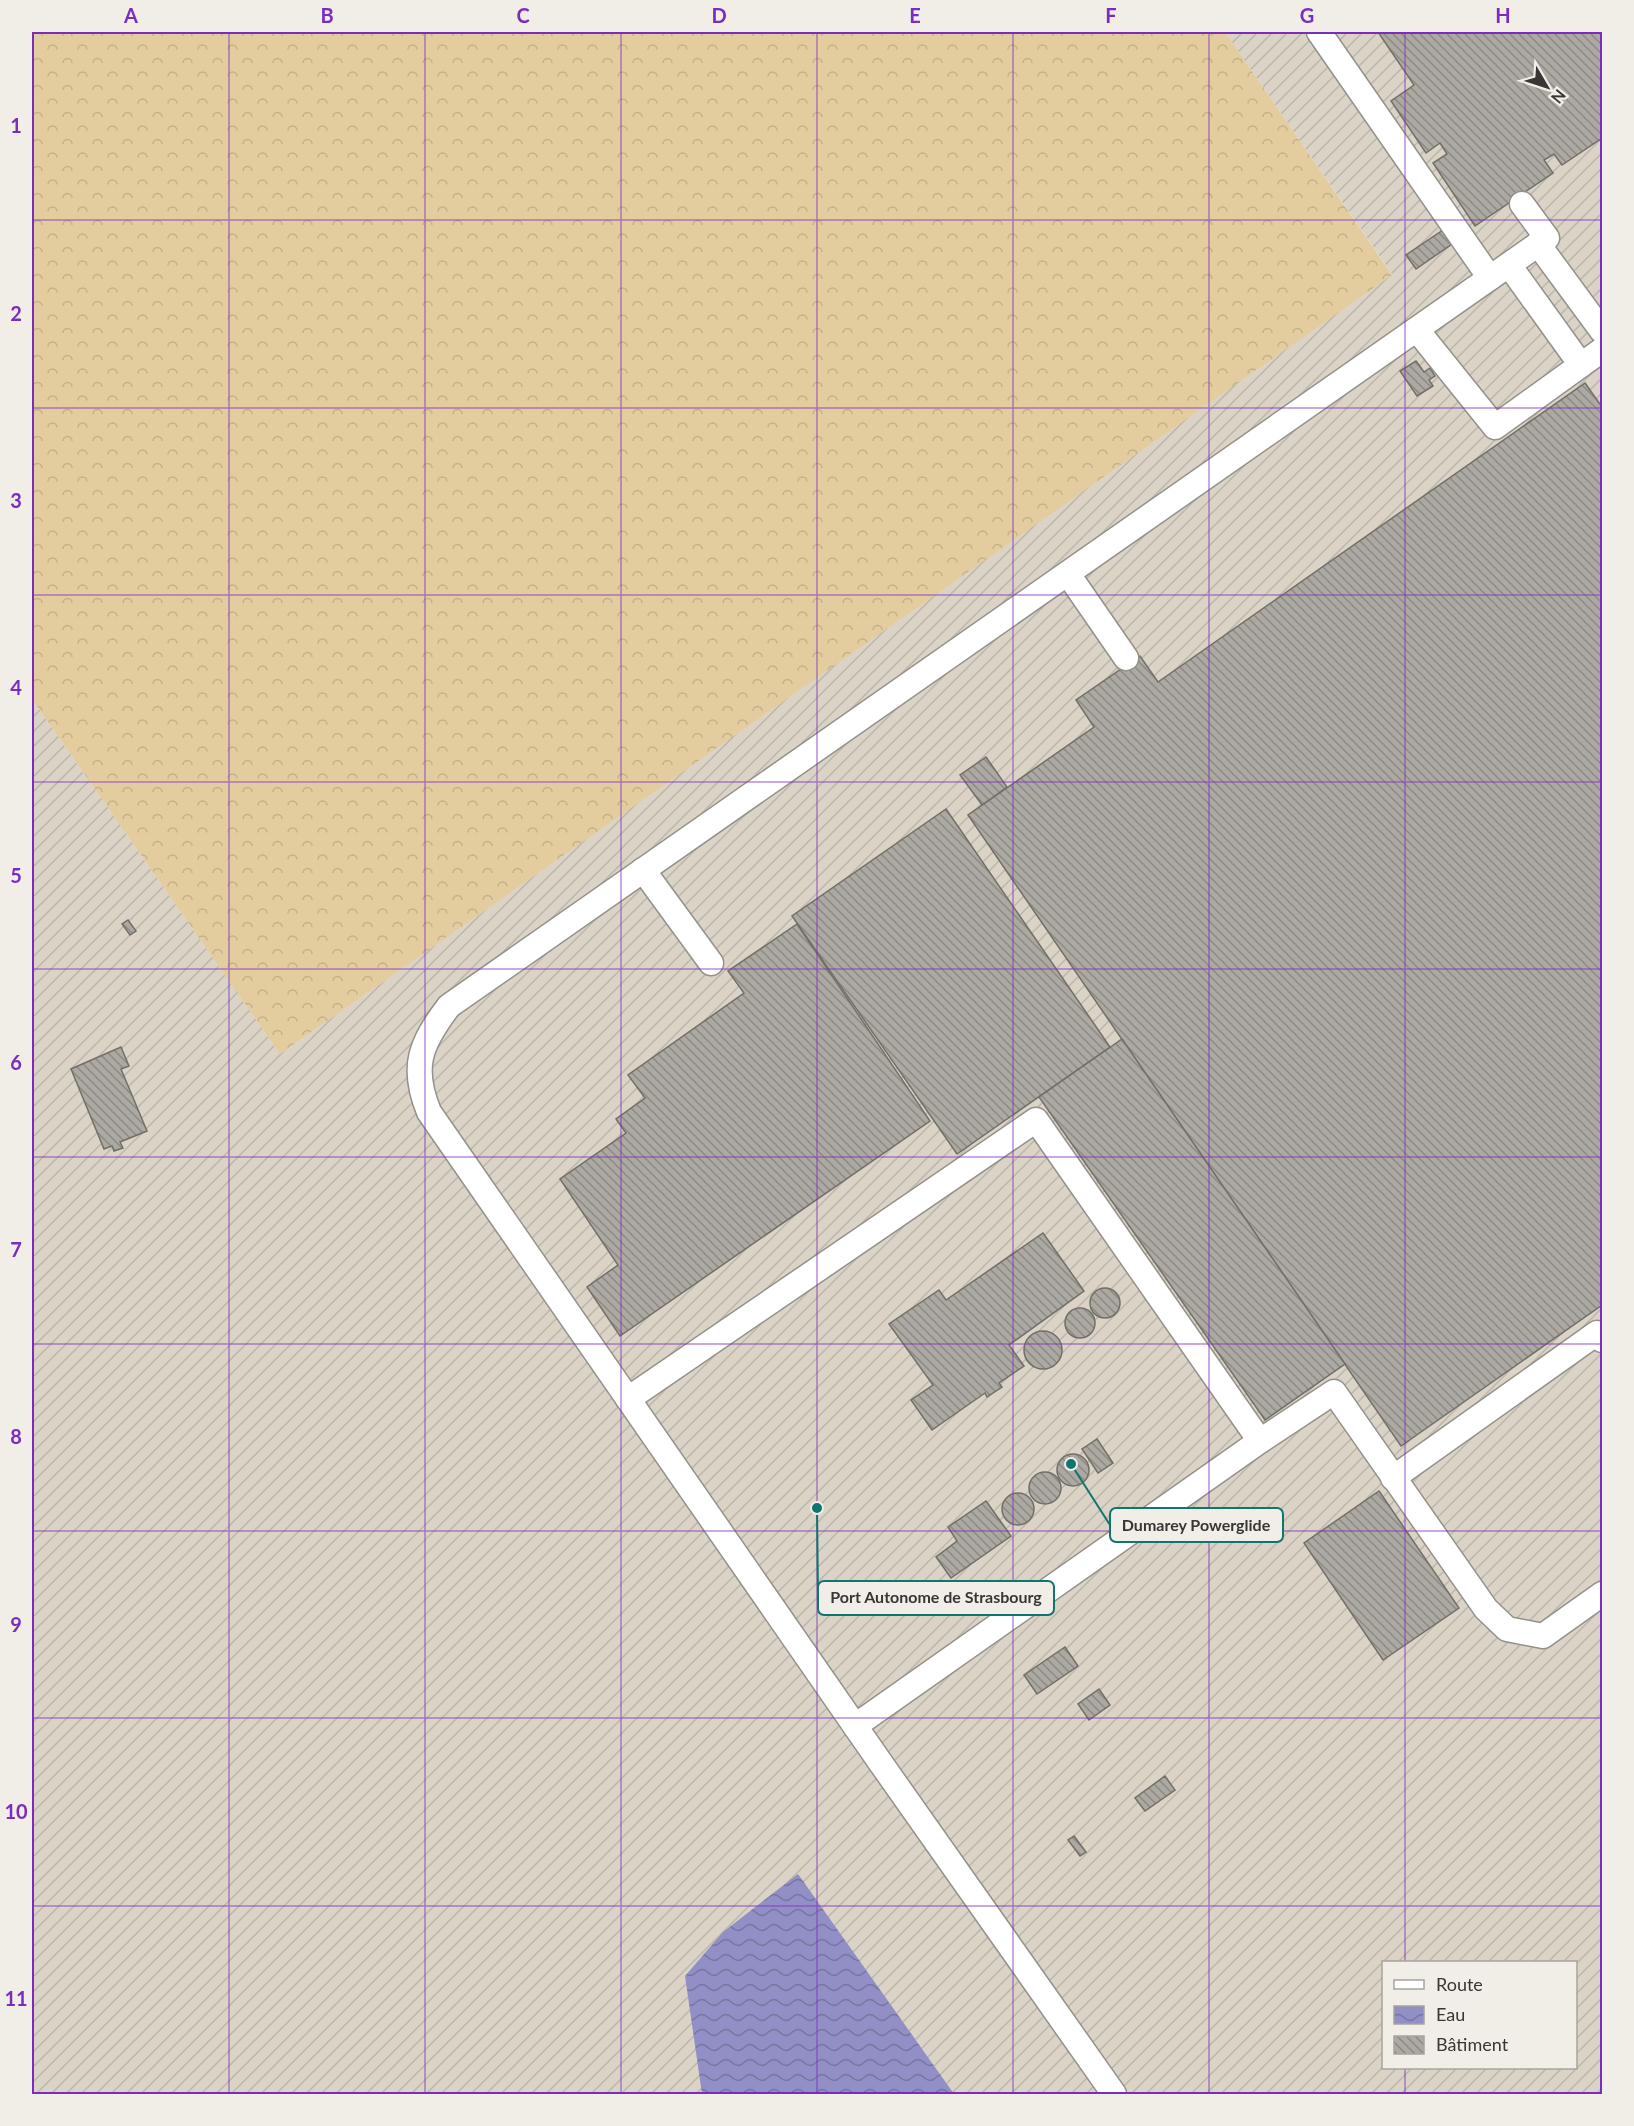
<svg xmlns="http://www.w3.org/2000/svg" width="1634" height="2126" font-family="Lato,sans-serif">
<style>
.industrial{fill:url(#industrial-furrows);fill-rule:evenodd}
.forest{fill:url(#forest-crowns)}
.water{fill:url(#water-waves)}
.building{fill:url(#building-back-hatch);stroke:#726f69;stroke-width:1.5}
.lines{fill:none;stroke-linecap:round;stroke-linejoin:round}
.minor-casing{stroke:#94918a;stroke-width:27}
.minor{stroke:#fff;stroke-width:24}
.grid{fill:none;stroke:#7b2cbf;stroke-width:1.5;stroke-opacity:0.55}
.leader{fill:none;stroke:#0f766e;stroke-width:2}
.callout-dot{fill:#0f766e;stroke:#f1ede7;stroke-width:2}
.callout{fill:#f1ede7;stroke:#0f766e;stroke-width:2}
.callout-label{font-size:16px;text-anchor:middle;font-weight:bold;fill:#373634}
.neatline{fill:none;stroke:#7b2cbf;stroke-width:2}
.grid-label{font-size:20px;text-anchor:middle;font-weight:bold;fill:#7b2cbf}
</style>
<defs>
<pattern id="industrial-furrows" width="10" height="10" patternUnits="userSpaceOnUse" patternTransform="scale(1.5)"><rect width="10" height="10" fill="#dad3c6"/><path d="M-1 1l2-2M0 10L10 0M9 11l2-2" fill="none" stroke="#bcb6ab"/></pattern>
<pattern id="forest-crowns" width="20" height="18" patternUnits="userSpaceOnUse" patternTransform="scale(1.5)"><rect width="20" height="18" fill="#e3cd9f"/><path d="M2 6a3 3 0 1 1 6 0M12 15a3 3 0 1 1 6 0" fill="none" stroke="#c3b18a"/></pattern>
<pattern id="water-waves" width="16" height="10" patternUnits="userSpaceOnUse" patternTransform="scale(1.5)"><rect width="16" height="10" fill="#918fc5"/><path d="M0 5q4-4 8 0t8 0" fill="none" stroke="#7776a1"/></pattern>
<pattern id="building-back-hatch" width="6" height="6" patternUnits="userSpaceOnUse" patternTransform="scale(1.5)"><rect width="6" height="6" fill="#aca9a2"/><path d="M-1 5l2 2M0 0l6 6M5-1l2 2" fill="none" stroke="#8d8a85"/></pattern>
</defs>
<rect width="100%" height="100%" fill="#e4e0d9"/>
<path class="industrial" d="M1225 32H1602V2094H32V699L280 1054 1392 274ZM1384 1962H1576V2068H1384Z"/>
<path class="forest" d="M32 32H1225L1392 275 280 1054 32 699Z"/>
<path class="water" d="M798 1874 954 2094H702L685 1976 723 1932Z"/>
<g class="building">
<path d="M1378 32H1602V138L1562 165 1554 154 1544 160 1553 173 1475 226 1433 163 1447 154 1440 143 1426 153 1391 101 1414 85Z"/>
<path d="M1443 230 1452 244 1416 269 1406 255Z"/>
<path d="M1416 361 1424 372 1430 368 1435 376 1429 380 1433 386 1417 396 1400 371Z"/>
<path d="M1585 383 1602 407V1305L1401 1446 968 815 1094 727 1076 700 1140 656 1158 682Z"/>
<path d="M986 757 1007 787 982 805 960 775Z"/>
<path d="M946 809 1110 1047 957 1154 792 916Z"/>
<path d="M128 920 136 931 130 935 122 924Z"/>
<path d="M797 924 930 1121 620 1336 587 1287 618 1265 560 1179 626 1133 616 1119 645 1098 628 1075 744 993 728 971Z"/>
<path d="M1122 1039 1345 1364 1265 1420 1039 1097Z"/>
<path d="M121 1047 129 1066 121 1069 147 1131 120 1142 123 1148 114 1151 112 1146 104 1149 71 1069Z"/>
<path d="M1043 1233 1084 1291 1009 1345 1024 1366 999 1383 1002 1387 987 1397 985 1393 932 1430 911 1400 933 1385 889 1324 939 1290 946 1300Z"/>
<circle cx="1105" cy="1303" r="15"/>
<circle cx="1080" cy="1323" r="15"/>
<circle cx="1043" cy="1350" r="19"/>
<path d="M1097 1439 1113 1463 1098 1473 1082 1449Z"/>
<circle cx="1073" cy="1470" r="16"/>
<circle cx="1045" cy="1488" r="16"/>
<path d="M1379 1491 1459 1608 1383 1660 1304 1543Z"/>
<circle cx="1018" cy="1509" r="16"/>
<path d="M986 1501 1011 1536 951 1578 936 1557 957 1541 948 1527Z"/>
<path d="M1065 1647 1078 1666 1037 1694 1024 1675Z"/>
<path d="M1099 1689 1110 1705 1089 1720 1078 1704Z"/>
<path d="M1165 1776 1175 1790 1145 1811 1135 1798Z"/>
<path d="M1074 1836 1086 1852 1080 1856 1068 1840Z"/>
</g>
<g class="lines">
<defs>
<g id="minor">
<path d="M1319 32 1490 278"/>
<path d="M1538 244 1602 331"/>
<path d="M1417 330 1495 427 1581 365 1509 265"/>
<path d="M1581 365 1602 350"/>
<path d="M1068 574 1126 658"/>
<path d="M643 870 711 963"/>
<path d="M628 1399 1036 1120 1260 1441 855 1726"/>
<path d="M1260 1441 1334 1392 1486 1609 1507 1629 1543 1636 1602 1594"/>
<path d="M1393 1478 1597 1333 1602 1340"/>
<path d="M1114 2094 880 1762 429 1112C410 1066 421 1043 449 1006L1547 238 1522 204"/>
</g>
</defs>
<use href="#minor" class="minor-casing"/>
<use href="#minor" class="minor"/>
</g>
<path class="grid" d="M229 32V2094M425 32V2094M621 32V2094M817 32V2094M1013 32V2094M1209 32V2094M1405 32V1962M32 220H1602M32 408H1602M32 595H1602M32 782H1602M32 969H1602M32 1157H1602M32 1344H1602M32 1531H1602M32 1718H1602M32 1906H1602M1405 2068V2094"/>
<path class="leader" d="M1071 1464L1110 1525M817 1508L818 1598"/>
<g class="callout-dot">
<circle cx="1071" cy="1464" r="6"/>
<circle cx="817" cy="1508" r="6"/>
</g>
<g class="callout">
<rect x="1110" y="1508" width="173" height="34" rx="6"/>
<rect x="818" y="1581" width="236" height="34" rx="6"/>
</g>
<g class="callout-label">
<text x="1196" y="1531">Dumarey Powerglide</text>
<text x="936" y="1603">Port Autonome de Strasbourg</text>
</g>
<rect width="1634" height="2126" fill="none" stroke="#f1ede7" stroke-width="66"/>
<rect x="1382" y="1961" width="195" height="108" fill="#f1ede7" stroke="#a7a49f" stroke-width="1.5"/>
<rect x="1394" y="1980" width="30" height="9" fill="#ffffff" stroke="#a7a49f" stroke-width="1.5"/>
<text x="1436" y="1991" font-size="18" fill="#373634">Route</text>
<rect x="1394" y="2006" width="30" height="18" fill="url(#water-waves)" stroke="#a7a49f" stroke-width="1.5"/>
<text x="1436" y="2021" font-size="18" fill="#373634">Eau</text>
<rect x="1394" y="2036" width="30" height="18" fill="url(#building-back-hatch)" stroke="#a7a49f" stroke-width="1.5"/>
<text x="1436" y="2051" font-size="18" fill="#373634">Bâtiment</text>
<g transform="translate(1547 87) rotate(129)" stroke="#f1ede7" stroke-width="4.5" paint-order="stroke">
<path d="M0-4.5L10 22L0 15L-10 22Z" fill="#373634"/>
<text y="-9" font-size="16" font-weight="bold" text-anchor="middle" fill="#373634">N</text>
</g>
<rect x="33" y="33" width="1568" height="2060" class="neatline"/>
<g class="grid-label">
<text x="131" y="23">A</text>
<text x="327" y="23">B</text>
<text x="523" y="23">C</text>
<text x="719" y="23">D</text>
<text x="915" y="23">E</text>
<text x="1111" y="23">F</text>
<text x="1307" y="23">G</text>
<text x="1503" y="23">H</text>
<text x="16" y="133">1</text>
<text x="16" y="321">2</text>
<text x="16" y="508">3</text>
<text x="16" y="695">4</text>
<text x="16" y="883">5</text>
<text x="16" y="1070">6</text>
<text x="16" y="1257">7</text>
<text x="16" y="1444">8</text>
<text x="16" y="1632">9</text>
<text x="16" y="1819">10</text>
<text x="16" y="2006">11</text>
</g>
</svg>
